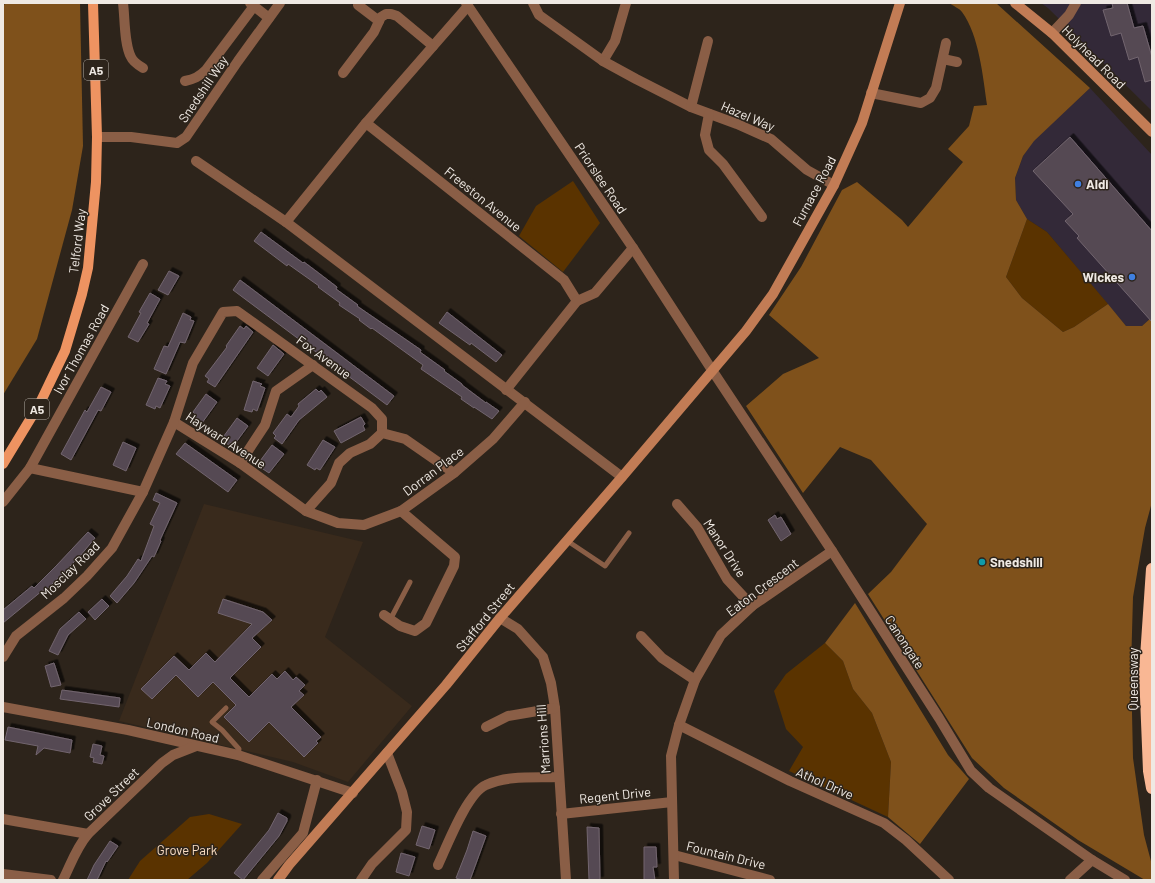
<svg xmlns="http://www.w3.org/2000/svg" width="1155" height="883" font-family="Barlow,sans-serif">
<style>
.commercial{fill:#332938}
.built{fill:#392a1c}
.green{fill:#5a3300}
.forest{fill:#7f511b}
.building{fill:#554952;stroke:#72656f;filter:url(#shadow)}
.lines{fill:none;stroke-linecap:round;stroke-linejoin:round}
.lane{stroke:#8a5e46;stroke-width:5}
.street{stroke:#8a5e46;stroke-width:10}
.secondary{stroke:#c27c55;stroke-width:10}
.primary{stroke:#ee9361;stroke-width:10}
.highway{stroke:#f9b794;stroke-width:12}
.shop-dot{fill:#3f7fe0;stroke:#2d241b;stroke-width:1.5}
.culture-dot{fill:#0f9aa8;stroke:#2d241b;stroke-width:1.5}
.labels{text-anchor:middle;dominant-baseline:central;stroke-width:3;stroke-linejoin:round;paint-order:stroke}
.shield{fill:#2d241b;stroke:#b5aea7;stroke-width:1}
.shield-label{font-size:12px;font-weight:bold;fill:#efe9e3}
.street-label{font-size:13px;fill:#efe9e3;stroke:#2d241b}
.poi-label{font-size:13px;font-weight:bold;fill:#efe9e3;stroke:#2d241b;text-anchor:start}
.park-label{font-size:13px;fill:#f9dcc1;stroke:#2d241b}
</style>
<defs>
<filter id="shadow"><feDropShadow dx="3.5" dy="-3.5" stdDeviation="0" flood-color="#0009"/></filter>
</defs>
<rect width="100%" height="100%" fill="#2d241b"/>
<g class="commercial">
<path d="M1041 3H1152V111L1048 8Z"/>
<path d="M1090 88 1152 155V317L1142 326H1126L1047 232 1027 219 1016 200 1015 178 1023 156 1033 141Z"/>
</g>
<path class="built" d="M204 504 363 542 325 637 412 706 348 782 293 762 119 721Z"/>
<g class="green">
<path d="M573 181 600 223 563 272 519 236 536 206Z"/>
<path d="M1027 219 1047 232 1108 304 1074 327 1063 332 1022 298 1006 277Z"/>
<path d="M825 643 843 661 853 689 872 713 891 762 888 817 789 771 803 747 786 729 774 691 786 674Z"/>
<path d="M209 814 242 824 207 863 187 880H128L140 861 190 817Z"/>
</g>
<g class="forest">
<path d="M5 3H80L83 146 72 210 37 339 3 395V8Z"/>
<path d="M949 3H996L1090 88 1034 141 1023 156 1015 178 1016 200 1027 219 1006 277 1022 298 1063 332 1074 327 1108 304 1126 326H1142L1152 317V502L1145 528 1133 597 1131 668 1133 758 1144 835 1152 865V880H1145L1078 840 1004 788 972 758 868 594 891 572 927 524 871 460 840 447 803 493 746 406 783 374 819 358 769 315 801 267 842 190 857 182 902 220 908 227 963 162 948 149 969 126 974 106 987 105C983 77 979 35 962 12 959 8 953 6 949 3Z"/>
<path d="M855 603 948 755 969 779 920 844 888 817 891 762 872 713 853 689 843 661 825 643Z"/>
</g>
<g class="building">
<path d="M1112 3H1127L1134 28 1143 26 1152 57V80L1145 82 1138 57 1129 60 1121 33 1111 36 1103 10 1113 8Z"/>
<path d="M1070 137 1152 231V322L1077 238 1079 236 1065 221 1073 214 1033 171Z"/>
<path d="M261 232 303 263 304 262 316 271 337 287 336 289 358 305 357 306 421 350 420 352 445 370 444 371 462 384V385L486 403V402L499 411 492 419 474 407V408L461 399 462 397 421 369 423 365 372 328 371 329 359 320 360 319 339 305 340 303 318 287 319 286 288 264 287 266 254 241Z"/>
<path d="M169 271 179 276 168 295 158 290Z"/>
<path d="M240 280 394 396 387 405 233 290Z"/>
<path d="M150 293 160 299 147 323 149 324 138 342 128 337 141 313 139 312Z"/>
<path d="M447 312 502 355 496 362 471 343 470 345 439 323Z"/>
<path d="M183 313 191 317 190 320 194 321 185 343 180 342 166 374 154 369 164 346 168 347Z"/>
<path d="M240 326 244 329 246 326 253 332 215 387 207 382 209 379 205 376 227 347 226 346Z"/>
<path d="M273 345 284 354 268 376 257 368Z"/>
<path d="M158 378 167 381 165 384 170 386 160 408 156 406 155 409 146 405Z"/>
<path d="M253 381 262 384 260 386 265 388 257 411 253 409 252 412 244 410Z"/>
<path d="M101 387 111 392 101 411 98 410 71 460 61 454 85 410 87 412Z"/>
<path d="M316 389 319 392 321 390 327 397 299 420 282 444 274 438 276 436 273 433 287 414 291 417 299 406 298 404Z"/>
<path d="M206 394 217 402 202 423 194 417 196 415 193 412Z"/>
<path d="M361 417 365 424 363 426 365 430 341 443 334 431Z"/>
<path d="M237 418 248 426 234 445 231 442 229 445 221 440Z"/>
<path d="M323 440 335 447 320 470 316 468 315 470 307 465Z"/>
<path d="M123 442 136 448 126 471 113 465Z"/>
<path d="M185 443 237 480 228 492 176 454Z"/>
<path d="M272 445 284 454 269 473 257 465Z"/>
<path d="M156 493 177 503 160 540 161 541 154 557 152 556 134 583 117 603 110 596 127 576 138 559 141 561 154 526 150 524 160 503 153 500Z"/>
<path d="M775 515 777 519 781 517 791 534 781 541 768 520Z"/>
<path d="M88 532 95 538 80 556 44 592 43 590 3 623V610L32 586 34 588 57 565Z"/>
<path d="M102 599 109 606 95 620 88 612Z"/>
<path d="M223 599 263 612 272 620 252 638 261 647 230 678 249 697 272 674 277 679 285 671 293 680 296 677 305 685 299 691 304 695 291 707 321 737 316 741 318 743 304 757 269 722 249 742 224 717 236 705 213 682 198 697 176 675 152 699 141 689 174 656 189 670 206 653 215 662 252 624 218 613Z"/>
<path d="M79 612 86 619 68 635 58 655 49 651 60 629Z"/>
<path d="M54 663 61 685 51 687 45 666Z"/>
<path d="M62 690 120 698 119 707 60 699Z"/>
<path d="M8 727 72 740 70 753 44 748 36 755 38 746 5 740Z"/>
<path d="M93 744 102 746 100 755 104 756 102 764 93 762 94 758 90 757Z"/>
<path d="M278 813 287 818V821L279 836 243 880 234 873 269 830Z"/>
<path d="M422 826 435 830 429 849 416 845Z"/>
<path d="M587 827 599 828 600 880H589Z"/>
<path d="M473 831 486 836 470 880H462L456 878 467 850Z"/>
<path d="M110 841 118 846 107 862 106 861 97 880H87L94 865Z"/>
<path d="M644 847H656L657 867H653L655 880H644Z"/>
<path d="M401 853 415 857 409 876 396 872Z"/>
</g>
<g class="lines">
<g class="lane">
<path d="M566 540 605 566 629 533"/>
<path d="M390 620 410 582"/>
<path d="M226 708 212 722 222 730 239 749 238 755"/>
</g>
<g class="street">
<path d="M123 3C125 18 124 44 131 57 133 62 138 65 143 68"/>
<path d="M250 3 269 18"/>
<path d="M466 3 633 248 712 370 832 551 939 718 971 771 989 788 1092 860 1125 880"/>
<path d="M533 3 539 15 603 61 615 41 626 3"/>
<path d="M358 5 379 21"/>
<path d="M1052 33 1069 15 1076 3"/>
<path d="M943 59 957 62"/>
<path d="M603 61 636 79 691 107 737 124 771 139 807 170 834 185"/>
<path d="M343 73 374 32 381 17 386 14H391L397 16 433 46"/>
<path d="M185 81C194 79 199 77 206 70L254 6"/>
<path d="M871 93 921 103 930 98 936 88 946 43"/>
<path d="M691 107 708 41"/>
<path d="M709 114 705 135 709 150 723 164 762 217"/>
<path d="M366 123 564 280 577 301"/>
<path d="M97 137H131L177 143 186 137 238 61 280 3"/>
<path d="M196 161 286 222 622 477"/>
<path d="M286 222 366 123 468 6"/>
<path d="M506 390 577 301 595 293 633 248"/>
<path d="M382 433V419L372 408 237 311 223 312 193 363 174 422 240 463 306 511 338 523 364 525 401 511 454 473 493 439 525 402"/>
<path d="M240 463 265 425 276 391 313 365"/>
<path d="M30 468 143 492 174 422"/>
<path d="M3 502 30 468 143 264"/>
<path d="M677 504 697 527 727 579 752 606"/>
<path d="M306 511 331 483 339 463 350 453 370 444 382 433 405 439 454 473"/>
<path d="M384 615 400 626 415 631 426 623 454 566 455 557 401 511"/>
<path d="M500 618 518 629 543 657 551 683 555 708 566 880"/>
<path d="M641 636 662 658 695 680"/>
<path d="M3 657 16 636 64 598 87 576 112 548 143 492"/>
<path d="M3 707 128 730 238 755 353 793"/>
<path d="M679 725 790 781 884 823 906 840 949 880"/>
<path d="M486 727 508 716 555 708"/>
<path d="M561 814 672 802"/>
<path d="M3 819 88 834"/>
<path d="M674 855 770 880"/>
<path d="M438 865C447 846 467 793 486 785 508 775 535 778 559 777"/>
<path d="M3 874 51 880"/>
<path d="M63 880C71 864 76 848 88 834L162 763 173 755 196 746"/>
<path d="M262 880 303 833 317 780"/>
<path d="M361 880 372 864 406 830 407 812 402 792 387 753"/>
<path d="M674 880 671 756 679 725 695 680 721 635 752 606 832 551"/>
<path d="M1070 880 1092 860"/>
</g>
<g class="secondary">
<path d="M1015 3 1052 33 1152 132"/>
<path d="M278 880 289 865 446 685 500 618 622 477 746 331 773 294 834 185 862 123 900 3"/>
</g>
<path class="primary" d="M3 464 40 403 65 351 82 294 88 268 96 182 97 137 93 3"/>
<path class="highway" d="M1152 569 1145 672 1149 771 1152 788"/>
</g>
<g class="shop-dot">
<circle cx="1078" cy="184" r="4"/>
<circle cx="1132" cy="277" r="4"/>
</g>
<circle class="culture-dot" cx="982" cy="562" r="4"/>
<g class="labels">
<g class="shield">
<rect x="84" y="60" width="24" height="20" rx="3"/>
<rect x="25" y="399" width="24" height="20" rx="3"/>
</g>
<g class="shield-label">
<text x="96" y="70">A5</text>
<text x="37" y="409">A5</text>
</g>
<g class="street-label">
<text transform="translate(1094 57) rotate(45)">Holyhead Road</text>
<text transform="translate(203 89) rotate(-56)">Snedshill Way</text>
<text transform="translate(748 116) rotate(23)">Hazel Way</text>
<text transform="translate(601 178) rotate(56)">Priorslee Road</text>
<text transform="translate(814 191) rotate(-62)">Furnace Road</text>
<text transform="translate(483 199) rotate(39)">Freeston Avenue</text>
<text transform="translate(77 241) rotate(-83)">Telford Way</text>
<text transform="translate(81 349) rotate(-61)">Ivor Thomas Road</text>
<text transform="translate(324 357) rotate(36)">Fox Avenue</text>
<text transform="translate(226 440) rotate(33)">Hayward Avenue</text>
<text transform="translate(433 471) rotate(-37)">Dorran Place</text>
<text transform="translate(725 548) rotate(57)">Manor Drive</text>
<text transform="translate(70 570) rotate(-44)">Mosclay Road</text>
<text transform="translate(762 587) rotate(-37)">Eaton Crescent</text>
<text transform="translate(485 617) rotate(-51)">Stafford Street</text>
<text transform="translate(905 642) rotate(57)">Canongate</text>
<text transform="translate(1133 679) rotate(-90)">Queensway</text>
<text transform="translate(183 730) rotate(13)">London Road</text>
<text transform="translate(543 739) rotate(-94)">Marrions Hill</text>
<text transform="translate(825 783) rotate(24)">Athol Drive</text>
<text transform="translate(111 794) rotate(-44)">Grove Street</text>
<text transform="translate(615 795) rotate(-6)">Regent Drive</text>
<text transform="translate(726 855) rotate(14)">Fountain Drive</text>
</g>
<g class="poi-label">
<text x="1086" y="184">Aldi</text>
<text x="1124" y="277" text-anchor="end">Wickes</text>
<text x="990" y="562">Snedshill</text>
</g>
<g class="park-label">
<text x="187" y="850">Grove Park</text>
</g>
</g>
<rect width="1155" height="883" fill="none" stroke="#efe9e3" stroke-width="8"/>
</svg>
